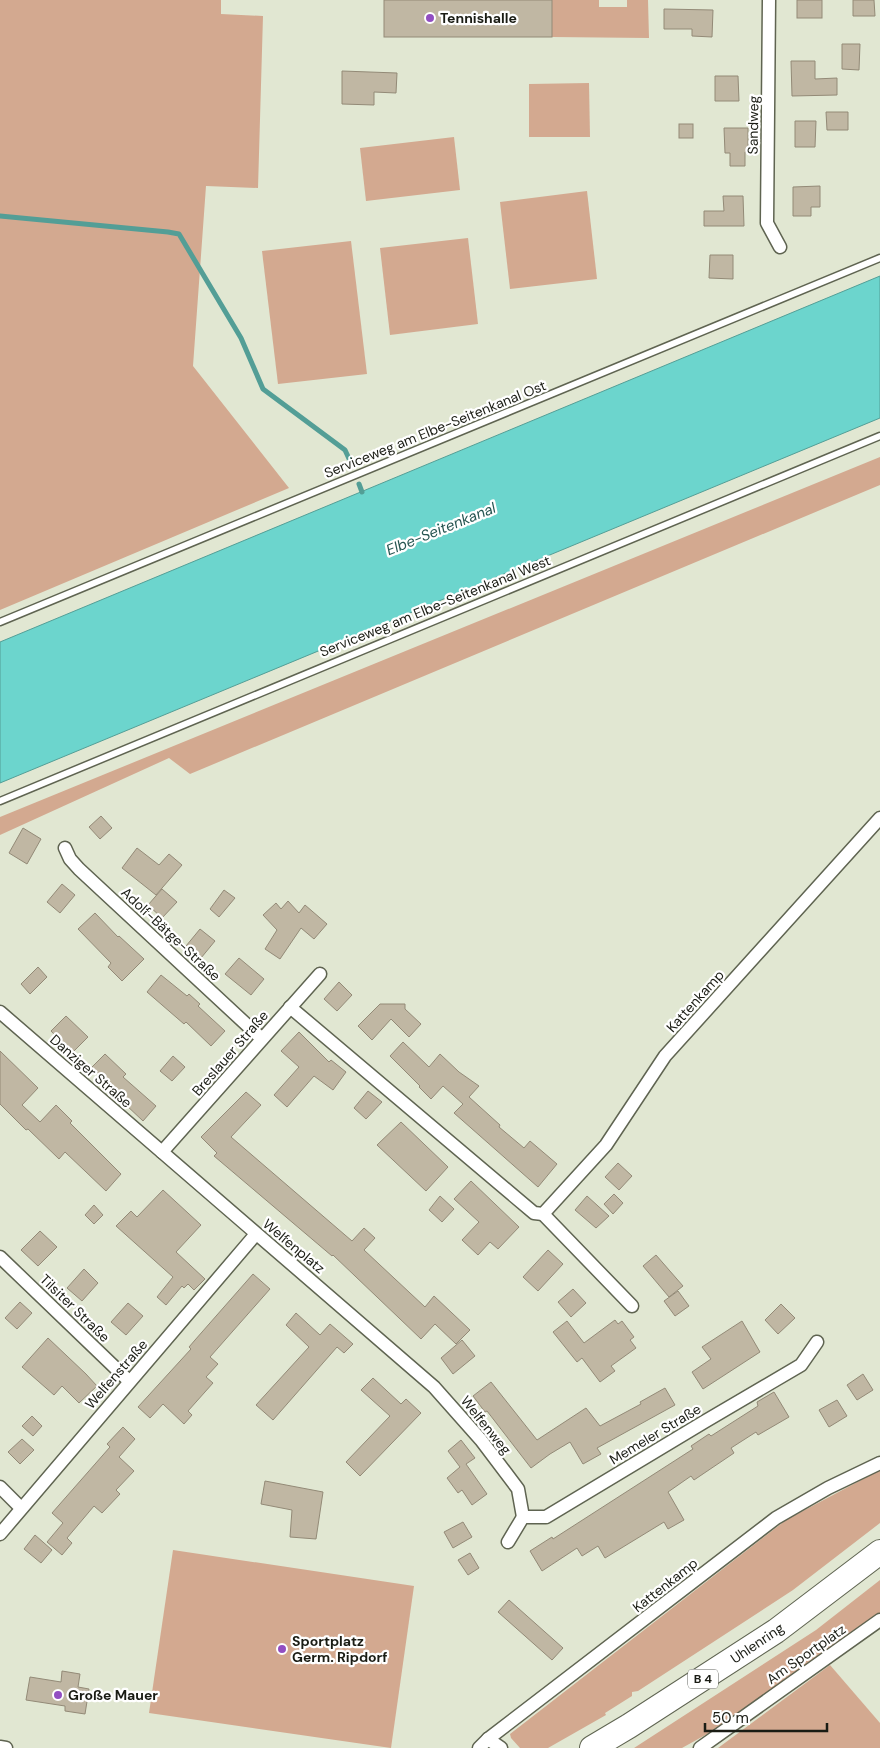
<svg xmlns="http://www.w3.org/2000/svg" width="880" height="1748" font-family="'DM Sans',sans-serif">
<style>
.green{fill:#d3a990}
.water{fill:#6cd5cd;stroke:#539e96}
.lines{fill:none;stroke-linecap:round;stroke-linejoin:round}
.stream{stroke:#539e96;stroke-width:5}
.building{fill:#c0b7a3;stroke:#938a77}
.lane-casing{stroke:#5f6451;stroke-width:9}
.street-casing{stroke:#5f6451;stroke-width:15}
.highway-casing{stroke:#5f6451;stroke-width:26}
.lane{stroke:#fff;stroke-width:6}
.street{stroke:#fff;stroke-width:12}
.highway{stroke:#fff;stroke-width:24}
.poi-dot{fill:#924ec2;stroke:#fff;stroke-width:2}
.labels{text-anchor:middle;dominant-baseline:central;stroke-width:4.5;stroke-linejoin:round;paint-order:stroke}
.shield{fill:#fff;stroke:#5f605a;stroke-width:1}
.shield-label{font-size:12px;font-weight:bold;fill:#1a1c14}
.poi-label{font-size:14px;font-weight:bold;fill:#1a1c14;stroke:#fff;text-anchor:start}
.street-label{font-size:14px;fill:#1a1c14;stroke:#fff}
.water-label{font-size:15px;font-style:italic;fill:#265551;stroke:#fff}
</style>
<rect width="100%" height="100%" fill="#e1e7d2"/>
<g class="green">
<path d="M0 0H221V14L263 16 258 188 206 186 193 366 289 488 0 610Z"/>
<path d="M552 0H599V7H627V0H648L649 38 552 37Z"/>
<path d="M589 83 590 137H529V84Z"/>
<path d="M454 137 460 190 366 201 360 148Z"/>
<path d="M587 191 597 279 510 289 500 202Z"/>
<path d="M468 238 478 324 390 335 380 248Z"/>
<path d="M351 241 367 374 278 384 262 251Z"/>
<path d="M880 457V485L190 774 169 758 0 835V817Z"/>
<path d="M880 1470V1523L793 1590 638 1691 632 1692V1696L605 1713 606 1715 548 1748H520L511 1738 510 1734 786 1520Z"/>
<path d="M173 1550 414 1586 391 1748 149 1713Z"/>
<path d="M880 1580V1627L800 1682 682 1748H634L816 1630Z"/>
<path d="M830 1665 880 1723V1748H718Z"/>
</g>
<path class="water" d="M880 276V418L0 783V642Z"/>
<g class="lines">
<g class="stream">
<path d="M0 216 168 232 179 234 241 338 263 389 345 450 351 463"/>
<path d="M359 484 362 492"/>
</g>
</g>
<g class="building">
<rect x="384" y="0" width="168" height="37"/>
<rect x="797" y="0" width="25" height="18"/>
<path d="M853 0H874L875 16H853Z"/>
<path d="M664 9 713 10 712 37 692 36V29H664Z"/>
<path d="M842 44H860L859 70 842 69Z"/>
<path d="M791 61H815V79L837 78V95L792 96Z"/>
<path d="M342 71 397 73 396 93 374 92V105L342 104Z"/>
<path d="M715 76H738L739 101H715Z"/>
<path d="M826 112H848V130H827Z"/>
<path d="M795 121H816L815 147H795Z"/>
<rect x="679" y="124" width="14" height="14"/>
<path d="M724 128H748V152H745V166H730V153H725Z"/>
<path d="M820 186V207H811V216H793V187Z"/>
<path d="M723 196H743L744 226H704V211H724Z"/>
<path d="M710 255H733V279L709 278Z"/>
<path d="M101 816 112 828 100 839 89 827Z"/>
<path d="M23 828 41 839 27 864 9 853Z"/>
<path d="M137 848 159 865 169 854 182 865 156 895 122 868Z"/>
<path d="M62 884 75 895 60 913 47 902Z"/>
<path d="M162 889 177 902 162 918 148 905Z"/>
<path d="M224 890 235 898 219 917 210 909Z"/>
<path d="M288 901 299 913 305 905 327 924 314 939 301 928 280 959 265 949 277 930 263 915 276 903 281 909Z"/>
<path d="M95 913 118 937 119 936 144 959 122 981 108 967 111 963 78 929Z"/>
<path d="M200 929 215 941 201 958 186 946Z"/>
<path d="M239 958 264 979 251 995 225 974Z"/>
<path d="M38 967 47 977 30 994 21 984Z"/>
<path d="M161 975 187 996 189 994 200 1004 198 1006 225 1031 211 1046 186 1022 184 1024 147 992Z"/>
<path d="M339 982 352 995 337 1011 324 999Z"/>
<path d="M380 1004H405V1009L421 1024 409 1037 391 1019 372 1040 358 1026Z"/>
<path d="M66 1016 88 1037 72 1053 51 1031Z"/>
<path d="M299 1032 329 1062 331 1060 346 1072 333 1090 314 1076 287 1107 274 1095 299 1067 281 1051Z"/>
<path d="M403 1042 429 1067 440 1054 459 1072 479 1086 469 1097 500 1125 499 1127 524 1148 530 1141 557 1164 538 1187 454 1113 463 1104 443 1086 431 1099 419 1087 420 1086 390 1056Z"/>
<path d="M0 1051 38 1088 22 1105 40 1122 56 1105 72 1121 70 1123 121 1174 106 1191 65 1152 59 1159 28 1129 26 1130 0 1104Z"/>
<path d="M105 1054 126 1074 123 1077 156 1106 143 1121 125 1104 127 1101 92 1067Z"/>
<path d="M173 1056 185 1067 172 1081 160 1071Z"/>
<path d="M368 1091 382 1102 366 1119 354 1108Z"/>
<path d="M246 1092 261 1105 231 1137 352 1241 364 1228 375 1238 364 1250 425 1307 434 1296 470 1330 456 1344 435 1324 421 1339 333 1255 332 1256 214 1156 217 1153 201 1137Z"/>
<path d="M401 1122 448 1167 426 1191 377 1145Z"/>
<path d="M618 1163 632 1176 619 1190 605 1177Z"/>
<path d="M471 1181 519 1227 498 1249 490 1242 478 1255 462 1240 479 1222 454 1199Z"/>
<path d="M163 1190 201 1225 176 1252 205 1279 194 1290 188 1284 184 1288 182 1286 166 1305 157 1297 173 1277 116 1226 131 1211 137 1217Z"/>
<path d="M614 1194 623 1203 613 1214 604 1204Z"/>
<path d="M440 1196 454 1209 442 1222 429 1210Z"/>
<path d="M587 1196 609 1216 596 1228 575 1210Z"/>
<path d="M94 1205 103 1215 94 1224 85 1215Z"/>
<path d="M40 1231 57 1247 38 1266 21 1250Z"/>
<path d="M548 1250 563 1264 538 1291 523 1277Z"/>
<path d="M656 1255 683 1286 669 1297 643 1266Z"/>
<path d="M84 1269 98 1283 82 1301 67 1288Z"/>
<path d="M253 1274 270 1289 210 1357 218 1364 206 1377 213 1383 188 1411 192 1415 184 1424 163 1404 150 1418 138 1407 191 1349 189 1347 195 1340Z"/>
<path d="M573 1289 586 1303 571 1317 558 1302Z"/>
<path d="M678 1291 689 1306 675 1316 664 1301Z"/>
<path d="M20 1302 32 1313 17 1329 5 1318Z"/>
<path d="M128 1303 143 1316 126 1335 111 1322Z"/>
<path d="M781 1304 795 1318 778 1334 765 1320Z"/>
<path d="M296 1313 320 1335 330 1324 353 1344 344 1353 337 1347 273 1420 256 1405 309 1347 286 1325Z"/>
<path d="M615 1320 618 1324 622 1321 634 1337 630 1340 636 1348 611 1366 615 1371 600 1382 582 1358 577 1362 553 1332 567 1321 584 1343Z"/>
<path d="M742 1321 760 1352 703 1389 692 1372 711 1359 702 1347Z"/>
<path d="M48 1338 86 1374 97 1386 79 1403 62 1386 54 1395 22 1367Z"/>
<path d="M462 1340 475 1356 453 1374 441 1358Z"/>
<path d="M863 1374 873 1390 857 1400 847 1385Z"/>
<path d="M373 1378 401 1404 406 1399 421 1413 360 1476 346 1462 390 1416 361 1390Z"/>
<path d="M491 1382 537 1440 586 1408 600 1426 641 1404 640 1402 665 1388 675 1405 597 1448 601 1454 583 1464 570 1442 550 1454 531 1468 487 1411 485 1412 473 1396Z"/>
<path d="M774 1392 789 1417 758 1435 756 1432 731 1448 734 1453 694 1480 691 1476 668 1492 684 1520 668 1529 664 1522 605 1558 598 1546 582 1556 577 1548 542 1571 530 1551 552 1537 553 1539 693 1449 691 1446 709 1434 711 1436 758 1406 757 1402Z"/>
<path d="M837 1400 847 1416 829 1427 819 1410Z"/>
<path d="M32 1416 42 1426 33 1436 22 1426Z"/>
<path d="M123 1427 135 1439 119 1457 134 1471 116 1490 120 1494 102 1513 94 1506 67 1538 72 1543 62 1555 47 1542 63 1523 52 1513 110 1447 107 1444Z"/>
<path d="M22 1439 34 1450 20 1464 8 1452Z"/>
<path d="M461 1440 475 1458 466 1464 487 1494 472 1505 462 1490 458 1493 447 1478 460 1467 448 1451Z"/>
<path d="M265 1481 323 1492 316 1539 290 1537 292 1510 261 1504Z"/>
<path d="M463 1522 472 1537 453 1548 444 1532Z"/>
<path d="M35 1535 52 1550 41 1563 24 1549Z"/>
<path d="M470 1553 479 1568 468 1575 458 1560Z"/>
<path d="M509 1600 563 1648 552 1660 498 1612Z"/>
<path d="M62 1671 80 1674 78 1687 89 1689 85 1714 65 1711V1706L26 1700 30 1677 61 1682Z"/>
</g>
<g class="lines">
<defs>
<g id="lane">
<path d="M0 622 880 258"/>
<path d="M0 801 880 436"/>
</g>
<g id="street">
<path d="M769 0 767 223 780 247"/>
<path d="M65 848 70 859 79 869 262 1039"/>
<path d="M290 1007 534 1213 543 1214 606 1145 665 1056 880 818"/>
<path d="M0 1012 434 1387 481 1440 518 1489 523 1517"/>
<path d="M162 1152 320 974"/>
<path d="M543 1214 632 1306"/>
<path d="M0 1257 129 1381"/>
<path d="M0 1487 21 1508"/>
<path d="M0 1534 256 1234"/>
<path d="M508 1542 523 1517H546L704 1422 801 1365 817 1342"/>
<path d="M488 1739 501 1748"/>
<path d="M0 1747 6 1748"/>
<path d="M479 1748 488 1739 776 1518 828 1488 880 1463"/>
<path d="M700 1748 880 1620"/>
</g>
<path id="highway" d="M592 1748 629 1726 776 1631 880 1552"/>
</defs>
<use href="#lane" class="lane-casing"/>
<use href="#street" class="street-casing"/>
<use href="#highway" class="highway-casing"/>
<use href="#lane" class="lane"/>
<use href="#street" class="street"/>
<use href="#highway" class="highway"/>
</g>
<g class="poi-dot">
<circle cx="430" cy="18" r="5"/>
<circle cx="282" cy="1649" r="5"/>
<circle cx="58" cy="1695" r="5"/>
</g>
<g class="labels">
<rect class="shield" x="688" y="1669.5" width="30" height="19" rx="4"/>
<g class="shield-label">
<text x="703" y="1679">B 4</text>
</g>
<g class="poi-label">
<text x="440" y="18">Tennishalle</text>
<text x="292" y="1641">Sportplatz<tspan x="292" dy="16">Germ. Ripdorf</tspan></text>
<text x="68" y="1695">Große Mauer</text>
</g>
<g class="street-label">
<text transform="translate(753 125) rotate(-89)">Sandweg</text>
<text transform="translate(435 429) rotate(-22)">Serviceweg am Elbe-Seitenkanal Ost</text>
<text transform="translate(435 606) rotate(-22)">Serviceweg am Elbe-Seitenkanal West</text>
<text transform="translate(171 934) rotate(43)">Adolf-Bätge-Straße</text>
<text transform="translate(695 1001) rotate(-48)">Kattenkamp</text>
<text transform="translate(230 1053) rotate(-49)">Breslauer Straße</text>
<text transform="translate(91 1071) rotate(41)">Danziger Straße</text>
<text transform="translate(294 1246) rotate(40)">Welfenplatz</text>
<text transform="translate(75 1308) rotate(44)">Tilsiter Straße</text>
<text transform="translate(116 1374) rotate(-49)">Welfenstraße</text>
<text transform="translate(486 1425) rotate(51)">Welfenweg</text>
<text transform="translate(655 1434) rotate(-31)">Memeler Straße</text>
<text transform="translate(665 1585) rotate(-38)">Kattenkamp</text>
<text transform="translate(757 1643) rotate(-34)">Uhlenring</text>
<text transform="translate(806 1654) rotate(-35)">Am Sportplatz</text>
</g>
<g class="water-label">
<text transform="translate(441 529) rotate(-22)">Elbe-Seitenkanal</text>
</g>
</g>
<path d="M705 1723v8h122v-8" fill="none" stroke="#1a1c14" stroke-width="2.5"/>
<text x="712" y="1723" font-size="15" fill="#1a1c14" stroke="#ffffff" stroke-width="4" paint-order="stroke">50 m</text>
</svg>
